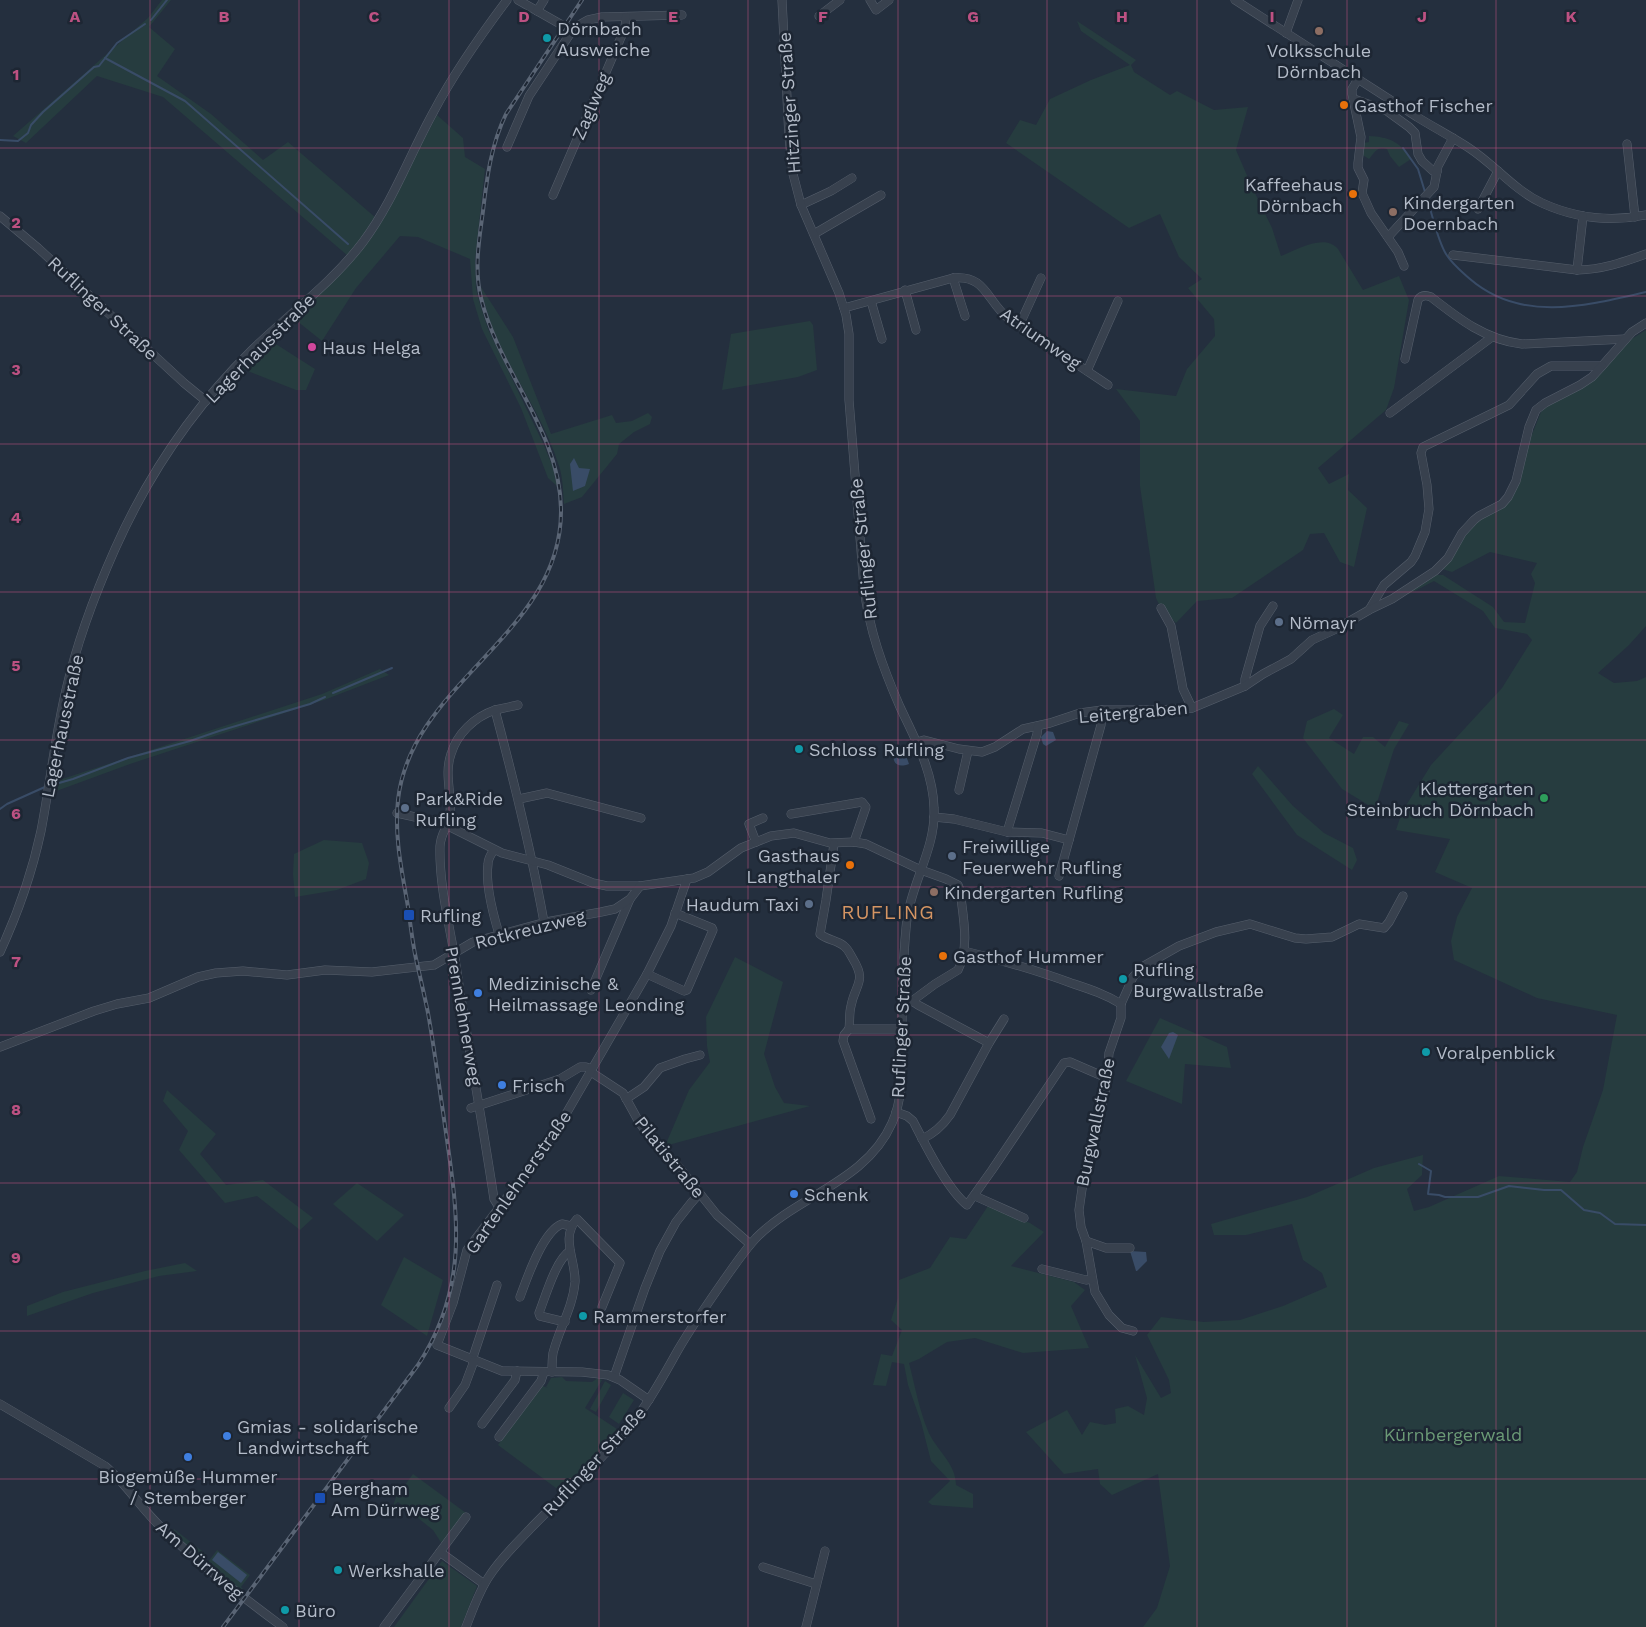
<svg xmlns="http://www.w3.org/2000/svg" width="1646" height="1627" font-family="'Work Sans',sans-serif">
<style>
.green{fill:#263c3f}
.water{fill:#394c67}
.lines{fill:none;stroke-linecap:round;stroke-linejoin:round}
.stream{stroke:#394c67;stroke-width:2}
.minor-casing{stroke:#565f6c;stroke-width:9}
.minor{stroke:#38414e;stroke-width:8}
.rail-casing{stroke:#5a6575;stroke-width:4}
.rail{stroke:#1d2633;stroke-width:2;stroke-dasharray:5.5;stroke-linecap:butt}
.grid{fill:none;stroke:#bd5182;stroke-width:1;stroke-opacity:0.55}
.education-dot{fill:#8d6e63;stroke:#1d2633;stroke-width:2}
.culture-dot{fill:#0f9aa8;stroke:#1d2633;stroke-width:2}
.food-dot{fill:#e8710a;stroke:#1d2633;stroke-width:2}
.hotel-dot{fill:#d1479c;stroke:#1d2633;stroke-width:2}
.service-dot{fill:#5c6f8a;stroke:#1d2633;stroke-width:2}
.leisure-dot{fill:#2e9e5b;stroke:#1d2633;stroke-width:2}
.transit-dot{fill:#1a4fb4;stroke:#1d2633;stroke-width:2}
.shop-dot{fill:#3f7fe0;stroke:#1d2633;stroke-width:2}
.labels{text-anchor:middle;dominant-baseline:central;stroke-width:5;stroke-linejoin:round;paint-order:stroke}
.poi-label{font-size:18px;fill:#b4bcc9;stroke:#1d2633;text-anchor:start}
.street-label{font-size:18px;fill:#b4bcc9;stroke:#1d2633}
.park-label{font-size:18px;fill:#6b9a76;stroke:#1d2633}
.quarter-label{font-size:20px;letter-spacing:1px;fill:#d59563;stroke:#1d2633}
.grid-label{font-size:16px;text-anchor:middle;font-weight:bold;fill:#bd5182;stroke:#1d2633;stroke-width:5;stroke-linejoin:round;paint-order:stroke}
</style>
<rect width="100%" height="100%" fill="#242f3e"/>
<g class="green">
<path d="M162 0H171L149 27 175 49 157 76 211 114 263 160 288 142 376 218 348 256 163 97 97 76 26 143 13 136 148 18Z"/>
<path d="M1077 21 1136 60 1131 65 1134 72 1170 95 1177 91 1214 110 1248 107 1236 150 1252 187 1272 228 1281 256C1297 250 1324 233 1338 249L1363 290 1399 276 1409 300 1394 388 1386 410 1318 468 1329 484 1349 474 1348 490 1367 508 1354 567 1340 562 1324 533 1310 534 1303 550 1232 598 1197 601 1176 623 1161 608 1156 598 1140 486V421L1116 389 1176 396 1187 369 1215 336 1214 319 1188 288 1202 279 1179 257 1160 214 1129 228 1006 143 1020 120 1036 125 1050 99 1091 80 1130 65 1081 31Z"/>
<path d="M437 115 463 138 465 157 485 169 475 260 476 288 479 301 488 329 543 443 553 467 557 486 548 478 521 408 482 329 473 299 470 259 418 237 400 236 356 288 322 341 292 317 383 217Z"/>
<path d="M1369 136C1390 137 1400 142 1411 159L1399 167 1390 156 1387 149C1378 145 1374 153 1369 159L1361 154 1360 147 1364 143 1369 142Z"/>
<path d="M481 287 513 337 551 434 612 415 616 423 632 421 648 413 652 417 650 424 634 432 619 444 617 454 582 497 564 504C563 492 563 478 559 466 540 404 492 352 481 287Z"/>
<path d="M810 321 813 325 817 370 798 377 722 390 731 334Z"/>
<path d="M1646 330V626L1629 645 1598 673 1614 683 1637 681 1646 677V1627H1143L1157 1608 1170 1566 1158 1474 1112 1495 1100 1484 1098 1469 1064 1474 1026 1432 1067 1410 1082 1435 1090 1422 1105 1425 1116 1423 1115 1409 1128 1406 1144 1415 1147 1398 1135 1355 1161 1398 1171 1393 1169 1380 1147 1335 1161 1317 1204 1322 1240 1320 1283 1306 1327 1287 1322 1273 1303 1260 1292 1224 1246 1235H1214L1211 1224 1307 1197 1374 1168 1423 1155 1422 1175 1407 1189 1414 1211 1429 1207 1499 1176 1570 1182 1577 1172 1583 1147 1603 1090 1617 1015 1537 998 1454 960 1451 941 1457 917 1472 888 1435 872 1450 839 1396 830 1402 812 1431 765 1502 688 1532 640 1527 634 1495 628 1483 611 1434 581 1409 594 1407 592 1434 575H1443L1493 607 1504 622 1525 623 1535 583 1531 574 1537 563 1490 552 1452 572 1439 568 1470 528 1479 519 1500 510 1513 496 1531 437 1541 412 1546 407 1587 384 1630 340Z"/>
<path d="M268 339 315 369 306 390H296L240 368Z"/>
<path d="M380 669 389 675 324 700 130 764 51 793 53 782 322 694Z"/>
<path d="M1334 709 1343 715 1329 738 1354 754 1363 737H1373L1385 747 1399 721 1409 724 1394 749 1375 809 1342 789 1303 738 1307 721Z"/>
<path d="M1258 766 1293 806 1324 833 1353 848 1357 860 1352 870 1297 835 1252 774Z"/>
<path d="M324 840 362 843 369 863 366 879 337 890 295 897 293 874 294 854Z"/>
<path d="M735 957 783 982 764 1054 775 1087 784 1103 810 1106 665 1146 689 1090 710 1062 707 1046 706 1017Z"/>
<path d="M1160 1018 1227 1047 1231 1068 1185 1064 1182 1104 1126 1081Z"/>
<path d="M167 1090 216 1134 200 1154 226 1185 263 1180 313 1218 300 1230 257 1196 225 1203 179 1150 188 1131 163 1101Z"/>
<path d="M357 1183 404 1215 377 1241 333 1204Z"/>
<path d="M988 1206 1030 1223 1044 1232 1011 1266 1074 1282 1085 1290 1071 1306 1089 1348 1023 1353 975 1338 947 1342 919 1359 909 1363C915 1386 919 1409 928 1431 936 1450 956 1463 956 1485L973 1494V1508L932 1505 928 1502 950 1481 931 1461 921 1422 908 1385 904 1364 892 1362 886 1386 873 1385 881 1354 892 1356 902 1330 891 1320 898 1298 899 1280 930 1268 950 1237 966 1239Z"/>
<path d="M404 1257 443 1280 427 1336 381 1305Z"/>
<path d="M185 1263 197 1271 159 1276 93 1293 27 1316V1306L63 1292 145 1271Z"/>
<path d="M562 1377 566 1381 592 1382 598 1378 602 1380 585 1408 620 1431 560 1491 498 1445 540 1385 548 1388 546 1387 551 1378Z"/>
<path d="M605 1381 611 1385 596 1412 590 1409Z"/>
<path d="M623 1393 634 1400 619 1424 609 1417Z"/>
<path d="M413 1474 466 1513 442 1544 433 1530 398 1502 393 1506 396 1497Z"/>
<path d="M174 1529 206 1554 203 1558H199L172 1532Z"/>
<path d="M217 1550 250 1575 241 1587 243 1589 241 1593 208 1565V1562Z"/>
<path d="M442 1561 477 1586 461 1627H394Z"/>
</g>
<g class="water">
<path d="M574 458 579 468 590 469 585 486 573 491 570 464Z"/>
<path d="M1047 731 1053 732 1056 740 1046 746 1043 744 1041 737Z"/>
<path d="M895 748C905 751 906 755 909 764 895 769 891 761 895 748Z"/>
<path d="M1173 1032 1178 1035 1169 1059 1161 1047 1169 1033Z"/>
<path d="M1130 1251 1146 1252 1147 1261 1137 1271H1136Z"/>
<path d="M218 1552 247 1575 241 1583 212 1560Z"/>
</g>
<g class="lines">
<g class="stream">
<path d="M151 20 167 0"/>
<path d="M105 58 185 101 348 244"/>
<path d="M0 140 18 141 28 133 31 125 43 112 94 67 99 66 117 43 145 24"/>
<path d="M1403 148 1418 169 1425 192"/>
<path d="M1427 199C1433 216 1437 239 1446 254 1452 264 1461 271 1470 279 1521 323 1586 306 1646 292"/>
<path d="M333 693 392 668"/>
<path d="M52 785 73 779 128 758 190 741 219 731 310 704 325 697"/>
<path d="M0 809 7 804 47 786"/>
<path d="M1419 1164 1431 1171 1428 1194 1439 1195 1445 1197H1478L1509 1186 1544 1190H1561L1584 1210 1600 1213 1615 1224 1646 1225"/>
</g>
<defs>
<g id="minor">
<path d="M518 0 562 25 572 29 588 20 602 17 682 15"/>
<path d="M870 0 876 10 889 0"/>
<path d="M1235 0C1296 39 1357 78 1417 117 1435 128 1452 137 1469 148 1495 165 1514 190 1542 203 1575 218 1611 222 1646 215"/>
<path d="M537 11 544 0"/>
<path d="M819 16 840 0"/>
<path d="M1286 33 1298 0"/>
<path d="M1358 79 1352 89V94L1361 137 1358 163V168L1364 180 1362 193 1371 213 1398 252 1404 266"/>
<path d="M1354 99 1387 111 1409 127 1415 133 1418 154 1422 161 1433 171 1437 172"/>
<path d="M1627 144 1635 217"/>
<path d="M507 147 529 96 570 34 572 29"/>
<path d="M553 195 625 28 626 17"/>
<path d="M801 205 831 191 852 178"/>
<path d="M1478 209 1498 171"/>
<path d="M0 216 38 248 184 383 206 401"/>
<path d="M814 234 881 195"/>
<path d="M1388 237 1434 187 1438 166 1453 138"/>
<path d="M1453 255 1577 270C1601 270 1624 262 1646 254"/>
<path d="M1577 270 1583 216"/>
<path d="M953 278 965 316"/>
<path d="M905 290 916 330"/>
<path d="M871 301 882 339"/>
<path d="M844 308 953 278C986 274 987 302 1009 319L1108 385"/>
<path d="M1019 326 1041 278"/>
<path d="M1405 359 1418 300C1421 295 1426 295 1431 297 1459 319 1486 340 1522 344L1625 339"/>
<path d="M1087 371 1118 301"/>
<path d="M1390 413 1492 337"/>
<path d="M1161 608 1171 626 1181 678 1183 689 1192 708"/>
<path d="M1369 610 1384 585 1411 562 1415 556 1425 532 1429 509 1427 485 1421 453 1423 447 1509 405 1537 374 1551 366H1602L1632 332 1646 323"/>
<path d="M1245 686V679L1260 626 1273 606"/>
<path d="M518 705 495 710C514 781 531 850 544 922"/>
<path d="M495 710C474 717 457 734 451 754 444 774 452 794 450 814 449 827 441 831 440 846 439 884 449 923 455 959 467 1040 482 1119 494 1199L499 1207"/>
<path d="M917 742 924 740 959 749 982 752 995 747 1023 729 1050 723 1080 713 1102 710H1157L1192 708 1245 686 1263 674 1291 659 1312 640 1336 629 1369 610 1392 599 1435 571 1448 558 1462 533 1474 520 1479 516 1502 504 1508 497 1516 481 1529 427 1536 410 1545 403 1580 385 1592 377 1602 366"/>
<path d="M959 790 968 751"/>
<path d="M519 799 547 793 641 818"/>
<path d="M397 813 442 823 502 853 548 865 593 883 607 886H640L694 878 708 872 741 848 771 836 794 833 830 843 854 842 866 844 921 870 946 879 958 885 960 890C963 917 970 946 958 970L935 984 912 1001"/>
<path d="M791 814 862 802 866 807 854 842"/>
<path d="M934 817 954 819 1007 832 1042 833 1069 840"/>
<path d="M1007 832 1037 734 1038 726"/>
<path d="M756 842 749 824 763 818"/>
<path d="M834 844 826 900 820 934C827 940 837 940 844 946 848 949 850 954 853 959 867 982 855 984 851 1006 849 1013 850 1022 849 1029H902"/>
<path d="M494 850C491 854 488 859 488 864 485 885 493 914 499 934"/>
<path d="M1059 876 1101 725 1102 710"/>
<path d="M964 951C1001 960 1036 970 1071 983 1089 989 1105 994 1121 1004L1133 977 1142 967 1179 946 1216 932 1250 924 1295 938 1306 939 1332 937 1359 924 1384 928 1389 922 1403 896"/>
<path d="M0 952C18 913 32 873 41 831 50 784 55 737 66 690 77 642 95 594 115 549 148 475 195 406 252 350 289 314 332 283 363 242 393 202 410 154 434 111 455 71 480 36 507 0"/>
<path d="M647 974 684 991 687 990 713 930 712 928 675 913"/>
<path d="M591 990 630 899"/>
<path d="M910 1002 912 1001 918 1005 989 1043"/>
<path d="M1121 1004V1018L1109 1053 1106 1088 1083 1182 1079 1210 1081 1227 1086 1241 1095 1292 1109 1315 1122 1328 1133 1331"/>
<path d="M849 1029 844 1035 843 1041 871 1119"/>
<path d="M0 1047 94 1011 117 1004 149 998 198 977 216 973 243 971 287 975 325 970 372 972 434 965 473 942 546 922 601 912 615 909 630 899 640 886"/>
<path d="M591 1072 623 1093 639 1122 653 1141 678 1166 717 1215 750 1244"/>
<path d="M626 1099 644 1087 660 1068 685 1059 700 1055"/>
<path d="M471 1108 560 1079 580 1067H586L592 1069"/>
<path d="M896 1112 907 1116 913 1121C925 1144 947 1189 967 1205L992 1170 1064 1063 1070 1062 1107 1078"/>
<path d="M922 1139C933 1134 943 1125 950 1115L989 1043 1004 1019"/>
<path d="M975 1196 1024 1218"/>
<path d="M1086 1241 1106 1248H1130"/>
<path d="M1042 1269 1086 1280 1092 1279"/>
<path d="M520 1297C527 1278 543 1231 562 1224L571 1226"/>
<path d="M565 1322 540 1316 539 1313C545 1298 556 1259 570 1251"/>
<path d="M472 1360 497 1285"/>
<path d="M552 1372C552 1365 552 1359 553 1353 559 1329 573 1307 575 1282 576 1261 560 1237 577 1219L620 1263 602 1307"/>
<path d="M614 1377 645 1288 660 1251 676 1222 691 1203 699 1194"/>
<path d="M649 1400 620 1380 608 1375 582 1372 502 1371 437 1345 453 1303 467 1250 534 1162 559 1126 647 974 671 926 687 879"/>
<path d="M0 1404 105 1466C127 1484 141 1509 162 1528 199 1564 241 1596 283 1627"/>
<path d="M449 1408 465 1385 474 1361"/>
<path d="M482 1424 515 1380 517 1371"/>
<path d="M499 1437 541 1381 544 1372"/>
<path d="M440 1552 484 1584"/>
<path d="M763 1567 816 1584"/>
<path d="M384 1627 466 1517"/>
<path d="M466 1627C473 1609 479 1591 490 1575 501 1558 516 1544 530 1529 565 1493 606 1456 637 1417 653 1396 665 1373 678 1350 692 1326 708 1303 724 1280 734 1266 744 1251 756 1238 798 1195 866 1182 892 1123 905 1094 901 1063 902 1032 902 995 903 956 907 918 913 880 936 847 934 808 933 771 915 739 900 707 883 668 869 630 864 587L849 400V334L846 315 839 293 801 205 793 174 789 137 782 0"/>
<path d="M806 1627 825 1551"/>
</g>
</defs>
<use href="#minor" class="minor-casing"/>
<use href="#minor" class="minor"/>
<defs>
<path id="rail" d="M223 1627 418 1365C473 1281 456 1205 443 1112 438 1079 434 1046 428 1013 424 993 419 973 415 954 412 938 410 922 408 907 402 872 394 836 398 800 411 681 563 634 561 509 560 431 499 372 481 298 474 269 479 240 483 211 487 177 491 145 506 114L582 0"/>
</defs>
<use href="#rail" class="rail-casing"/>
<use href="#rail" class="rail"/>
</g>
<path class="grid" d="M150 0V1627M299 0V1627M449 0V1627M599 0V1627M748 0V1627M898 0V1627M1047 0V1627M1197 0V1627M1347 0V1627M1496 0V1627M0 148H1646M0 296H1646M0 444H1646M0 592H1646M0 740H1646M0 887H1646M0 1035H1646M0 1183H1646M0 1331H1646M0 1479H1646"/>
<g class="education-dot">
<circle cx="1319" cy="31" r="5"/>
<circle cx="1393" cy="212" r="5"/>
<circle cx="934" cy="892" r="5"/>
</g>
<g class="culture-dot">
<circle cx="547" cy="38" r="5"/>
<circle cx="799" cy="749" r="5"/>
<circle cx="1123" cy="979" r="5"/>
<circle cx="1426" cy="1052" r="5"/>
<circle cx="583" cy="1316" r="5"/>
<circle cx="338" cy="1570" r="5"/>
<circle cx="285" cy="1610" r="5"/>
</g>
<g class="food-dot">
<circle cx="1344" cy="105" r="5"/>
<circle cx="1353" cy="194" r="5"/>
<circle cx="850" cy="865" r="5"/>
<circle cx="943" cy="956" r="5"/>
</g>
<circle class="hotel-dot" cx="312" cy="347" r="5"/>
<g class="service-dot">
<circle cx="1279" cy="622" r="5"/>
<circle cx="405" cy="808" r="5"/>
<circle cx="952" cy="856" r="5"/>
<circle cx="809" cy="904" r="5"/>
</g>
<circle class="leisure-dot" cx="1544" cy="798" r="5"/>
<g class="transit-dot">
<rect x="403" y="909" width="12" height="12" rx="2.5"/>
<rect x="314" y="1492" width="12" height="12" rx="2.5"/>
</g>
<g class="shop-dot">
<circle cx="478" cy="993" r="5"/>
<circle cx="502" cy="1085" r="5"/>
<circle cx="794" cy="1194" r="5"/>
<circle cx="227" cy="1436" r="5"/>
<circle cx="188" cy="1457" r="5"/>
</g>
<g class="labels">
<g class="poi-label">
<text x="557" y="28">Dörnbach<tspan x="557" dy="21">Ausweiche</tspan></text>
<text x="1319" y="50" text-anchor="middle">Volksschule<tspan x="1319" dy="21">Dörnbach</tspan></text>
<text x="1354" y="105">Gasthof Fischer</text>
<text x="1343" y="184" text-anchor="end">Kaffeehaus<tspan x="1343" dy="21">Dörnbach</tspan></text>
<text x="1403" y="202">Kindergarten<tspan x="1403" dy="21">Doernbach</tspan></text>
<text x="322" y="347">Haus Helga</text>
<text x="1289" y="622">Nömayr</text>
<text x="809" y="749">Schloss Rufling</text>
<text x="1534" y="788" text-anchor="end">Klettergarten<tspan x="1534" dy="21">Steinbruch Dörnbach</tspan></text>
<text x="415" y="798">Park&amp;Ride<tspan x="415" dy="21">Rufling</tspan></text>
<text x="962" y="846">Freiwillige<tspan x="962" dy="21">Feuerwehr Rufling</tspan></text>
<text x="840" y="855" text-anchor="end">Gasthaus<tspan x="840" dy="21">Langthaler</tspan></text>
<text x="944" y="892">Kindergarten Rufling</text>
<text x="799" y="904" text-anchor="end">Haudum Taxi</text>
<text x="420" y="915">Rufling</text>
<text x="953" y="956">Gasthof Hummer</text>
<text x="1133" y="969">Rufling<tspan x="1133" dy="21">Burgwallstraße</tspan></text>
<text x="488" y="983">Medizinische &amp;<tspan x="488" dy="21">Heilmassage Leonding</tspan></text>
<text x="1436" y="1052">Voralpenblick</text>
<text x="512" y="1085">Frisch</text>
<text x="804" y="1194">Schenk</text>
<text x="593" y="1316">Rammerstorfer</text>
<text x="237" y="1426">Gmias - solidarische<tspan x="237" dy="21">Landwirtschaft</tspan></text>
<text x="188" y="1476" text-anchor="middle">Biogemüße Hummer<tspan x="188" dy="21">/ Stemberger</tspan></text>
<text x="331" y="1488">Bergham<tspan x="331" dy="21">Am Dürrweg</tspan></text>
<text x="348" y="1570">Werkshalle</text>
<text x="295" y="1610">Büro</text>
</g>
<g class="street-label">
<text transform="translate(789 103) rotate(-94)">Hitzinger Straße</text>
<text transform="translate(591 106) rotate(-67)">Zaglweg</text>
<text transform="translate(103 308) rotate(43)">Ruflinger Straße</text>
<text transform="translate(1041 338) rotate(35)">Atriumweg</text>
<text transform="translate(260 348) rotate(-45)">Lagerhausstraße</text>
<text transform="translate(863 549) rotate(-96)">Ruflinger Straße</text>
<text transform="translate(1133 712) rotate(-5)">Leitergraben</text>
<text transform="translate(62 726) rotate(-78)">Lagerhausstraße</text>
<text transform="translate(530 929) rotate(-14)">Rotkreuzweg</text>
<text transform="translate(464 1016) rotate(80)">Prennlehnerweg</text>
<text transform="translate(901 1027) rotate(-87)">Ruflinger Straße</text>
<text transform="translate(1095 1122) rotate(-78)">Burgwallstraße</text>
<text transform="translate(670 1157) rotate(51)">Pilatistraße</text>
<text transform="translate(518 1182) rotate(-55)">Gartenlehnerstraße</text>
<text transform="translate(594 1461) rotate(-47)">Ruflinger Straße</text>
<text transform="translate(200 1560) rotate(41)">Am Dürrweg</text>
</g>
<g class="park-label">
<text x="1453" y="1434">Kürnbergerwald</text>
</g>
<g class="quarter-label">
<text x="888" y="912">RUFLING</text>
</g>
</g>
<g class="grid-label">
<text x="75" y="22">A</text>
<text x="224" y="22">B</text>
<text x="374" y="22">C</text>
<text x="524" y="22">D</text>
<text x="673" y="22">E</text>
<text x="823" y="22">F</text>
<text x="973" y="22">G</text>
<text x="1122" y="22">H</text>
<text x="1272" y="22">I</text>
<text x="1422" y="22">J</text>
<text x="1571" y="22">K</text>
<text x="16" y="80">1</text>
<text x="16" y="228">2</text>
<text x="16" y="375">3</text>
<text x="16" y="523">4</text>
<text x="16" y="671">5</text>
<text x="16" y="819">6</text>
<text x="16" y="967">7</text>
<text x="16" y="1115">8</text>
<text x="16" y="1263">9</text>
</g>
</svg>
